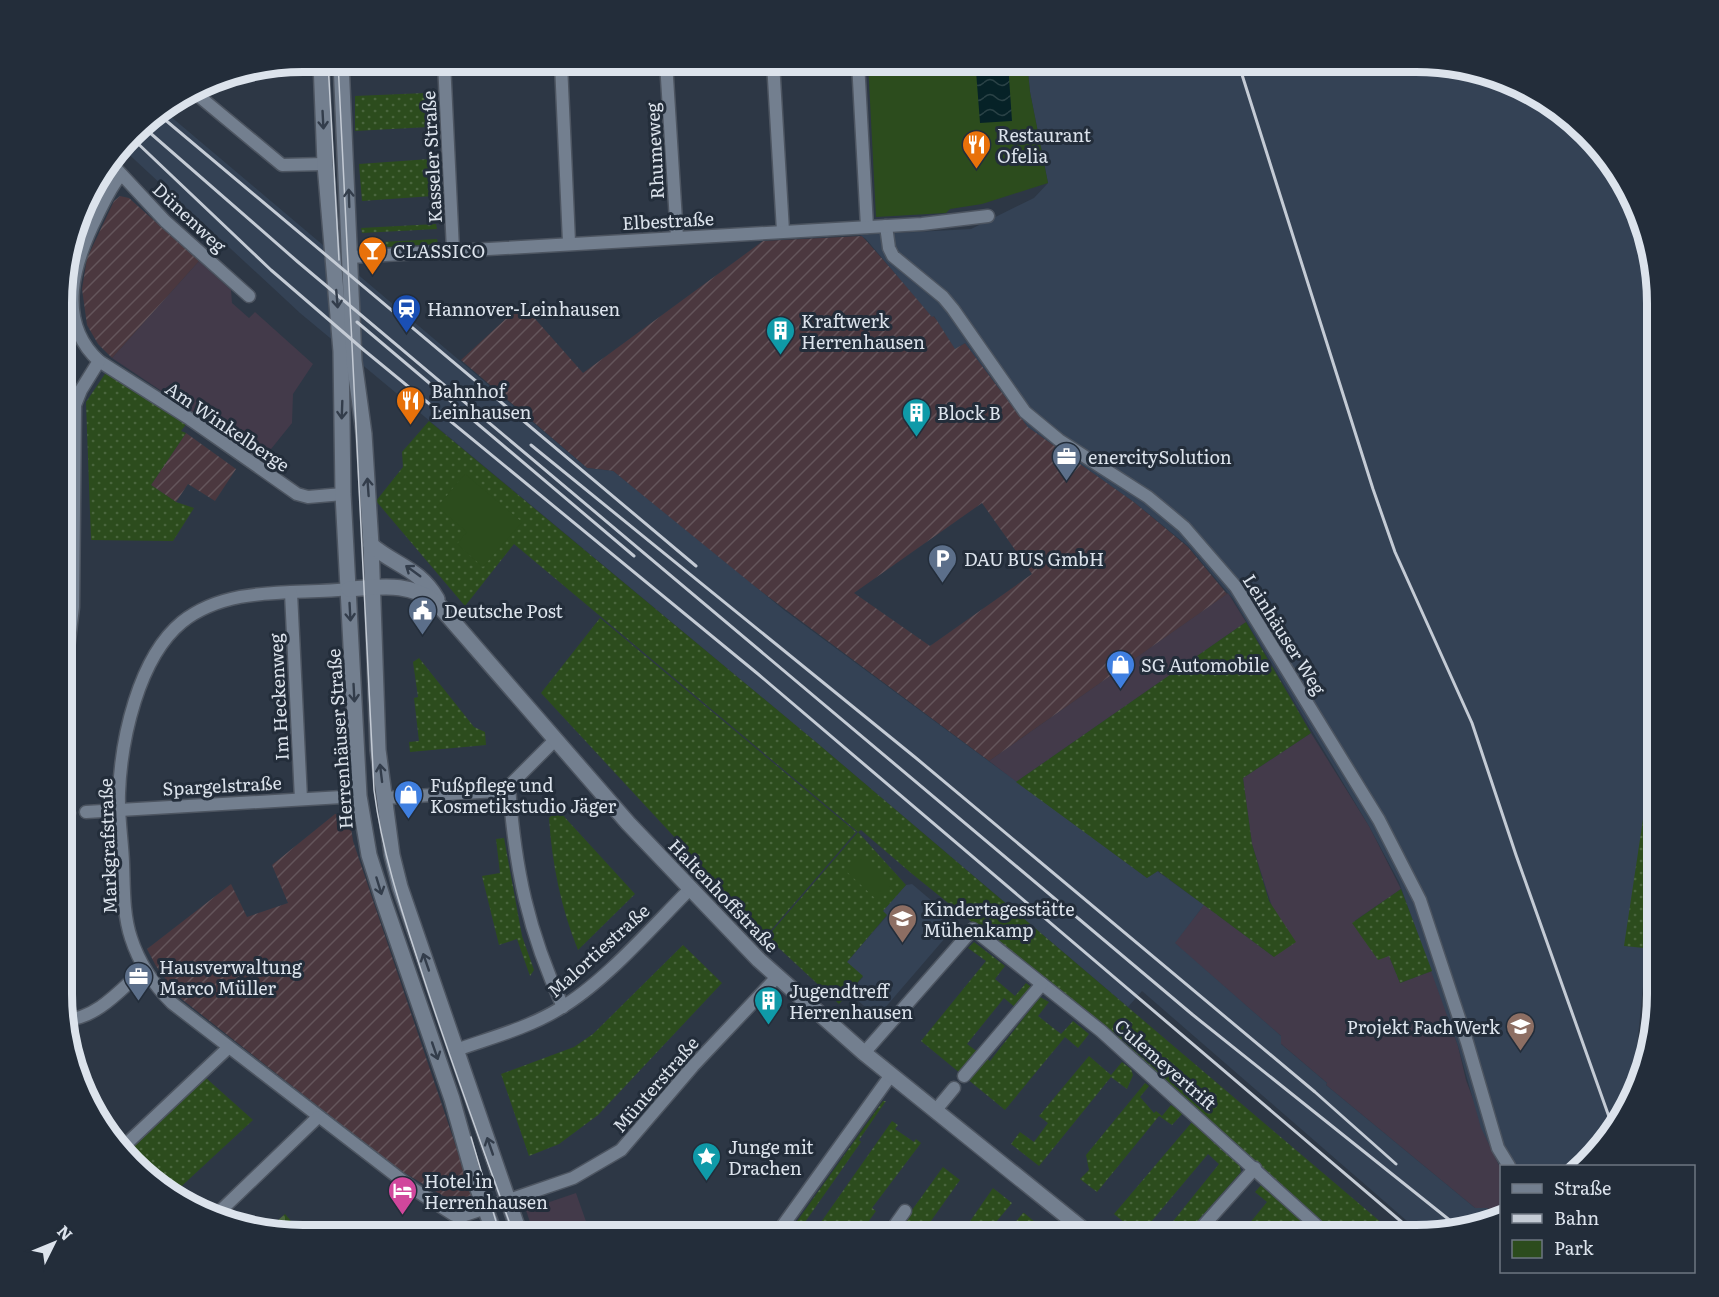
<svg xmlns="http://www.w3.org/2000/svg" width="1719" height="1297" font-family="Literata,serif">
<style>
.commercial{fill:#433a4a}
.industrial{fill:url(#industrial-furrows);fill-rule:evenodd}
.built{fill:#344255}
.green{fill:url(#green-dots)}
.cemetery{fill:url(#cemetery-stones)}
.pitch{fill:#2c4c1d}
.water{fill:url(#water-waves)}
.lines{fill:none;stroke-linecap:round;stroke-linejoin:round}
.minor-casing{stroke:#4d5561;stroke-width:15}
.tertiary-casing{stroke:#4d5561;stroke-width:18}
.minor{stroke:#737f8f;stroke-width:12}
.tertiary{stroke:#737f8f;stroke-width:15}
.tram{stroke:#c4cbd5;stroke-width:1.5}
.rail{stroke:#c4cbd5;stroke-width:3}
.oneway{stroke:#333d4b}
.labels{text-anchor:middle;dominant-baseline:central;stroke-width:6;stroke-linejoin:round;paint-order:stroke}
.poi-label{font-size:18px;fill:#dce3ec;stroke:#232d3a;text-anchor:start}
.street-label{font-size:18px;fill:#dce3ec;stroke:#232d3a}
.rim{fill:none;stroke:#dce3ec;stroke-width:8}
</style>
<defs>
<pattern id="industrial-furrows" width="10" height="10" patternUnits="userSpaceOnUse" patternTransform="scale(1.5)"><rect width="10" height="10" fill="#4b383f"/><path d="M-1 1l2-2M0 10L10 0M9 11l2-2" fill="none" stroke="#64555b"/></pattern>
<pattern id="green-dots" width="8" height="8" patternUnits="userSpaceOnUse" patternTransform="scale(1.5)"><rect width="8" height="8" fill="#2c4c1d"/><path d="M2 2h.1M6 6h.1" fill="none" stroke="#4a663e" stroke-width="1.8" stroke-linecap="round"/></pattern>
<pattern id="cemetery-stones" width="16" height="16" patternUnits="userSpaceOnUse" patternTransform="scale(1.5)"><rect width="16" height="16" fill="#2c4c1d"/><path d="M2 7V4a2 2 0 0 1 4 0v3zM10 15v-3a2 2 0 0 1 4 0v3z" fill="#4a663e"/></pattern>
<pattern id="water-waves" width="16" height="10" patternUnits="userSpaceOnUse" patternTransform="scale(1.5)"><rect width="16" height="10" fill="#062227"/><path d="M0 5q4-4 8 0t8 0" fill="none" stroke="#2a4246"/></pattern>
</defs>
<rect width="100%" height="100%" fill="#2d3745"/>
<g class="commercial">
<path d="M199 261 231 290 232 303 249 318 255 312 313 364 293 394 292 423 263 459 112 358Z"/>
<path d="M1228 593 1246 622 1016 782 989 761Z"/>
<path d="M1311 733 1369 826 1401 889 1353 922 1389 956 1400 983 1432 971 1458 1046 1466 1080 1494 1155 1501 1169V1216L1498 1217 1487 1208H1475L1326 1085 1327 1083 1280 1043 1281 1036 1174 943 1204 905 1274 957 1273 910 1252 844 1243 778Z"/>
<path d="M576 1193 588 1227 574 1232V1235H534L526 1210Z"/>
</g>
<g class="industrial">
<path d="M102 172 113 180 72 275H64L94 182Z"/>
<path d="M120 196 129 198 199 261 112 358 98 344 87 325 82 289 87 258 114 201Z"/>
<path d="M862 236 960 346 965 343 1028 427 1134 502 1188 547 1227 594 989 761 723 563 613 471 587 468 461 360 522 304 583 373 763 241ZM982 503 1032 574 930 646 854 593Z"/>
<path d="M186 433 236 469 215 501 188 484 176 502 151 485Z"/>
<path d="M335 814 346 815 350 821 353 841 473 1197 455 1203 398 1169 179 997 156 966 147 949 231 884 247 917 288 903 272 865Z"/>
</g>
<g class="built">
<path d="M1027 62H1432L1508 80 1575 121 1633 196 1657 302V979L1644 977 1636 1057 1638 1088 1598 1153 1580 1166 1501 1169 1481 1128 1458 1046 1399 882 1369 826 1233 599 1188 546 1134 502 1028 427 965 343 955 349 934 316 932 317 866 239 860 235 971 229 1034 198 1048 183 1030 92Z"/>
<path d="M163 110 587 468 613 471 784 610 1147 878 1157 871 1204 905 1175 943 1281 1036V1044L1327 1083 1326 1085 1475 1208H1487L1498 1217 1422 1234 1142 991 1128 1007 817 743 300 313 122 148 144 121Z"/>
<path d="M912 884 958 923 877 1017 849 993 863 977 846 963 887 916 883 911 906 885Z"/>
</g>
<g class="green">
<path d="M426 93 429 127 355 131V96Z"/>
<path d="M430 159 433 196 362 201 359 164Z"/>
<path d="M436 224 437 229 362 233 361 228Z"/>
<path d="M437 239 438 244 368 248 363 243Z"/>
<path d="M109 368 190 419 181 431 186 433 151 485 176 502 194 508 173 541 91 540 86 402Z"/>
<path d="M429 421 817 743 1396 1235H1327L1045 981 911 873 861 830 858 832 906 885 883 911 887 915 847 962 863 976 839 1004 767 937 858 832 514 544 465 606 376 501 403 467 402 452Z"/>
<path d="M600 618 856 832 766 936 541 693Z"/>
<path d="M1246 622 1311 733 1243 778 1252 844 1269 901 1296 942 1274 957 1158 871 1147 878 1016 782Z"/>
<path d="M419 658 474 727 485 732 486 745 410 752 409 742 419 741 414 698 418 697 413 662Z"/>
<path d="M1657 726V882L1644 948 1624 946Z"/>
<path d="M558 810 635 894 578 950C561 908 552 864 549 818Z"/>
<path d="M504 838 522 936 534 970 530 976 517 939 499 945 482 876 500 873 496 839Z"/>
<path d="M1401 889 1432 971 1400 983 1389 956 1378 960 1352 923Z"/>
<path d="M974 942 1005 966 995 979 1015 996 1026 983 1034 989 1016 1008 1004 998 967 1044 990 1061 1040 997 1049 1002 1038 1016 1061 1034 1073 1021 1089 1034 1078 1048 1065 1037 1005 1110 921 1041 986 961 968 948Z"/>
<path d="M683 945 722 983 598 1115 559 1144 529 1156 501 1074 574 1047 593 1034Z"/>
<path d="M1089 1056 1111 1075 1122 1062 1131 1069 1133 1075 1127 1089 1111 1077 1039 1166 1011 1144 1020 1132 1034 1142 1048 1123 1039 1116Z"/>
<path d="M206 1078 253 1120 173 1194 144 1176 127 1153Z"/>
<path d="M1145 1083 1149 1086 1140 1097 1154 1113 1156 1111 1162 1116 1171 1105 1183 1113 1172 1125 1159 1116 1097 1192 1080 1179 1089 1170 1086 1155Z"/>
<path d="M883 1101H886L859 1140 861 1142 796 1235H787Z"/>
<path d="M892 1121 898 1125 895 1129 914 1142 916 1139 921 1143 872 1208 876 1211 859 1235H812Z"/>
<path d="M1192 1122 1239 1162 1241 1172 1185 1235H1162L1219 1164 1208 1154 1140 1235 1114 1214Z"/>
<path d="M943 1167 960 1180 921 1235H894Z"/>
<path d="M1262 1184 1316 1235H1240L1267 1202 1255 1192Z"/>
<path d="M993 1188 1012 1203 985 1235H965L964 1230Z"/>
<path d="M1023 1213H1024L1051 1235H1005Z"/>
</g>
<path class="cemetery" d="M285 1214 303 1235 267 1230Z"/>
<g class="pitch">
<path d="M868 62H1027L1030 92 1048 183 982 204 950 209 946 213 876 217Z"/>
<path d="M465 474 522 522 483 567 457 544 467 532 437 507Z"/>
<path d="M860 857 890 886 877 900 846 871Z"/>
</g>
<path class="water" d="M963 62H1008L1012 121 980 123 976 71 963 72Z"/>
<g class="lines">
<defs>
<g id="minor">
<path d="M444 62 453 250"/>
<path d="M666 62 677 237"/>
<path d="M773 62 783 231"/>
<path d="M858 62 867 227"/>
<path d="M561 64 569 242"/>
<path d="M194 92 282 165 325 164"/>
<path d="M110 162 165 221 249 296"/>
<path d="M886 226 889 248 893 256 943 297 953 309 1025 412 1059 440 1148 497 1184 527 1236 587 1379 820 1420 900 1467 1042 1498 1148 1509 1166"/>
<path d="M350 257 922 224 988 216"/>
<path d="M99 361 190 419 297 494 308 497 343 494"/>
<path d="M349 589C293 595 229 585 182 622 138 658 121 740 119 793 118 816 122 839 123 862 124 887 123 914 131 938 139 963 154 985 172 1003L412 1188 454 1215 462 1216 573 1178 621 1150 693 1066 777 977"/>
<path d="M291 593 301 799"/>
<path d="M63 691 73 607 75 405 81 390 99 361C55 321 74 262 97 216 104 202 110 188 120 176"/>
<path d="M509 786C515 870 528 931 563 1007"/>
<path d="M384 798 496 791 509 786 554 741"/>
<path d="M86 812 359 796"/>
<path d="M62 813H69"/>
<path d="M65 1020C98 1018 121 989 144 969"/>
<path d="M456 1050C490 1038 528 1028 559 1009 605 982 651 928 689 890"/>
<path d="M864 1053 973 929 1101 1031 1327 1235"/>
<path d="M964 1076 1042 984"/>
<path d="M935 1111 954 1088"/>
<path d="M122 1148 228 1048"/>
<path d="M213 1218 318 1117"/>
<path d="M776 1235 891 1075"/>
<path d="M888 1235 905 1211"/>
<path d="M1195 1235 1255 1168"/>
</g>
<g id="tertiary">
<path d="M321 62 325 164 341 351 343 494 359 796 369 855 384 902 452 1099 475 1181 495 1235"/>
<path d="M341 62 354 361 364 434 371 545 378 750 392 855 400 887 520 1235"/>
<path d="M371 545C396 566 419 568 437 599"/>
<path d="M349 589C383 587 407 582 436 602L628 823 759 960 864 1053 1090 1235"/>
</g>
</defs>
<use href="#minor" class="minor-casing"/>
<use href="#tertiary" class="tertiary-casing"/>
<use href="#minor" class="minor"/>
<use href="#tertiary" class="tertiary"/>
<g class="tram">
<path d="M328 62 339 260"/>
<path d="M338 62C350 304 360 547 374 790 382 852 401 909 420 967 449 1057 482 1146 514 1235"/>
<path d="M471 1137 500 1235"/>
</g>
<g class="rail">
<path d="M1238 62 1373 489 1395 552 1472 723 1516 855 1613 1128"/>
<path d="M157 113 696 566"/>
<path d="M141 125 298 262 1193 1015 1457 1226"/>
<path d="M131 137 271 270 365 351 758 674 1417 1235"/>
<path d="M357 322 634 556"/>
<path d="M531 445 916 758 1315 1092 1396 1164"/>
<path d="M1650 1041 1657 964"/>
</g>
</g>
<defs><path id="oneway-shaft" d="M-6 0H5M1.5-3L5.5 0L1.5 3" fill="none" stroke-width="1.6" stroke-linecap="round" stroke-linejoin="round" transform="scale(1.5)"/></defs>
<g class="oneway">
<use href="#oneway-shaft" transform="translate(323 120) rotate(87)"/>
<use href="#oneway-shaft" transform="translate(349 198) rotate(-92)"/>
<use href="#oneway-shaft" transform="translate(337 299) rotate(85)"/>
<use href="#oneway-shaft" transform="translate(342 410) rotate(92)"/>
<use href="#oneway-shaft" transform="translate(368 487) rotate(-94)"/>
<use href="#oneway-shaft" transform="translate(413 571) rotate(-144)"/>
<use href="#oneway-shaft" transform="translate(350 612) rotate(87)"/>
<use href="#oneway-shaft" transform="translate(354 693) rotate(87)"/>
<use href="#oneway-shaft" transform="translate(381 773) rotate(-97)"/>
<use href="#oneway-shaft" transform="translate(379 886) rotate(73)"/>
<use href="#oneway-shaft" transform="translate(426 962) rotate(-109)"/>
<use href="#oneway-shaft" transform="translate(435 1051) rotate(71)"/>
<use href="#oneway-shaft" transform="translate(490 1146) rotate(-109)"/>
</g>
<defs>
<symbol id="restaurant-pin" viewBox="-11 -11 22 30"><path d="M0 17L-7.5 6A9.5 9.5 0 1 1 7.5 6Z" fill="#e8710a" stroke="#232d3a"/><path d="M-5-6h1v4h1v-4h1v4h1v-4h1v5L-1.5 .5V6h-2V.5L-5-1ZM5-6V6H3V1.5H1.5Q1.5-4 5-6Z" fill="#fff"/></symbol>
<symbol id="bar-pin" viewBox="-11 -11 22 30"><path d="M0 17L-7.5 6A9.5 9.5 0 1 1 7.5 6Z" fill="#e8710a" stroke="#232d3a"/><path d="M-6-5H6L.8 .8V4.5H3.5V6h-7V4.5H-.8V.8Z" fill="#fff"/></symbol>
<symbol id="station-pin" viewBox="-11 -11 22 30"><path d="M0 17L-7.5 6A9.5 9.5 0 1 1 7.5 6Z" fill="#1a4fb4" stroke="#232d3a"/><path d="M-3-6H3Q5-6 5-4V2Q5 4 3 4L4.5 6H3L1.5 4h-3L-3 6H-4.5L-3 4Q-5 4-5 2V-4Q-5-6-3-6ZM-3.5-4v3h7v-3ZM-3.5 1v1.5H-2V1ZM2 1v1.5H3.5V1Z" fill="#fff"/></symbol>
<symbol id="building-pin" viewBox="-11 -11 22 30"><path d="M0 17L-7.5 6A9.5 9.5 0 1 1 7.5 6Z" fill="#0f9aa8" stroke="#232d3a"/><path d="M-4-6H4V6H1V3H-1V6H-4ZM-2.5-4.3h1.7v1.8h-1.7ZM.8-4.3h1.7v1.8H.8ZM-2.5-1h1.7V.8h-1.7ZM.8-1h1.7V.8H.8Z" fill="#fff"/></symbol>
<symbol id="office-pin" viewBox="-11 -11 22 30"><path d="M0 17L-7.5 6A9.5 9.5 0 1 1 7.5 6Z" fill="#5c6f8a" stroke="#232d3a"/><path d="M-6-3h4V-5.5h4V-3h4V5H-6ZM-1-4.5V-3h2v-1.5ZM-6 0V1H6V0Z" fill="#fff"/></symbol>
<symbol id="parking-pin" viewBox="-11 -11 22 30"><path d="M0 17L-7.5 6A9.5 9.5 0 1 1 7.5 6Z" fill="#5c6f8a" stroke="#232d3a"/><path d="M-3.5-5.5H1a3.5 3.5 0 0 1 0 7H-1V5.5H-3.5ZM-1-3.4V-.6H.8a1.4 1.4 0 0 0 0-2.8Z" fill="#fff"/></symbol>
<symbol id="civic-pin" viewBox="-11 -11 22 30"><path d="M0 17L-7.5 6A9.5 9.5 0 1 1 7.5 6Z" fill="#5c6f8a" stroke="#232d3a"/><path d="M-.6-6.5H3V-4.5H.6V-3L4-1V1h2V6H-6V1h2V-1L-.6-3ZM-1.2 2.5V6h2.4V2.5Z" fill="#fff"/></symbol>
<symbol id="shop-pin" viewBox="-11 -11 22 30"><path d="M0 17L-7.5 6A9.5 9.5 0 1 1 7.5 6Z" fill="#3f7fe0" stroke="#232d3a"/><path d="M-5-2.5h2.3a2.7 3.5 0 0 1 5.4 0H5L5.5 6h-11ZM-1.5-2.5h3a1.5 2.3 0 0 0-3 0Z" fill="#fff"/></symbol>
<symbol id="school-pin" viewBox="-11 -11 22 30"><path d="M0 17L-7.5 6A9.5 9.5 0 1 1 7.5 6Z" fill="#8d6e63" stroke="#232d3a"/><path d="M0-5L7-2L0 1L-7-2ZM-4 1L0 2.5L4 1V4Q0 6-4 4Z" fill="#fff"/></symbol>
<symbol id="university-pin" viewBox="-11 -11 22 30"><path d="M0 17L-7.5 6A9.5 9.5 0 1 1 7.5 6Z" fill="#8d6e63" stroke="#232d3a"/><path d="M0-5L7-2L0 1L-7-2ZM-4 1L0 2.5L4 1V4Q0 6-4 4Z" fill="#fff"/></symbol>
<symbol id="sight-pin" viewBox="-11 -11 22 30"><path d="M0 17L-7.5 6A9.5 9.5 0 1 1 7.5 6Z" fill="#0f9aa8" stroke="#232d3a"/><path d="M0-6L1.8-2.2L6-1.7L2.9 1.2L3.7 5.4L0 3.3L-3.7 5.4L-2.9 1.2L-6-1.7L-1.8-2.2Z" fill="#fff"/></symbol>
<symbol id="hotel-pin" viewBox="-11 -11 22 30"><path d="M0 17L-7.5 6A9.5 9.5 0 1 1 7.5 6Z" fill="#d1479c" stroke="#232d3a"/><path d="M-6-4.5h1.5V1H6V5H4.5V3h-9V5H-6ZM-4 0a1.8 1.8 0 1 1 3.6 0ZM.5 0V-2.5h3Q6-2.5 6 0Z" fill="#fff"/></symbol>
</defs>
<g fill-rule="evenodd">
<use href="#restaurant-pin" x="960" y="128" width="33" height="45"/>
<use href="#bar-pin" x="356" y="234" width="33" height="45"/>
<use href="#station-pin" x="390" y="292" width="33" height="45"/>
<use href="#building-pin" x="764" y="314" width="33" height="45"/>
<use href="#restaurant-pin" x="394" y="384" width="33" height="45"/>
<use href="#building-pin" x="900" y="396" width="33" height="45"/>
<use href="#office-pin" x="1050" y="440" width="33" height="45"/>
<use href="#parking-pin" x="926" y="542" width="33" height="45"/>
<use href="#civic-pin" x="406" y="594" width="33" height="45"/>
<use href="#shop-pin" x="1104" y="648" width="33" height="45"/>
<use href="#shop-pin" x="392" y="778" width="33" height="45"/>
<use href="#school-pin" x="886" y="902" width="33" height="45"/>
<use href="#office-pin" x="122" y="960" width="33" height="45"/>
<use href="#building-pin" x="752" y="984" width="33" height="45"/>
<use href="#university-pin" x="1504" y="1010" width="33" height="45"/>
<use href="#sight-pin" x="690" y="1140" width="33" height="45"/>
<use href="#hotel-pin" x="386" y="1174" width="33" height="45"/>
</g>
<g class="labels">
<g class="poi-label">
<text x="997" y="134">Restaurant<tspan x="997" dy="21">Ofelia</tspan></text>
<text x="393" y="250">CLASSICO</text>
<text x="427" y="308">Hannover-Leinhausen</text>
<text x="801" y="320">Kraftwerk<tspan x="801" dy="21">Herrenhausen</tspan></text>
<text x="431" y="390">Bahnhof<tspan x="431" dy="21">Leinhausen</tspan></text>
<text x="937" y="412">Block B</text>
<text x="1088" y="456">enercitySolution</text>
<text x="964" y="558">DAU BUS GmbH</text>
<text x="444" y="610">Deutsche Post</text>
<text x="1141" y="664">SG Automobile</text>
<text x="430" y="784">Fußpflege und<tspan x="430" dy="21">Kosmetikstudio Jäger</tspan></text>
<text x="923" y="908">Kindertagesstätte<tspan x="923" dy="21">Mühenkamp</tspan></text>
<text x="159" y="966">Hausverwaltung<tspan x="159" dy="21">Marco Müller</tspan></text>
<text x="789" y="990">Jugendtreff<tspan x="789" dy="21">Herrenhausen</tspan></text>
<text x="1500" y="1026" text-anchor="end">Projekt FachWerk</text>
<text x="728" y="1146">Junge mit<tspan x="728" dy="21">Drachen</tspan></text>
<text x="424" y="1180">Hotel in<tspan x="424" dy="21">Herrenhausen</tspan></text>
</g>
<g class="street-label">
<text transform="translate(654 151) rotate(-93)">Rhumeweg</text>
<text transform="translate(431 157) rotate(-93)">Kasseler Straße</text>
<text transform="translate(190 217) rotate(43)">Dünenweg</text>
<text transform="translate(668 220) rotate(-3)">Elbestraße</text>
<text transform="translate(228 426) rotate(34)">Am Winkelberge</text>
<text transform="translate(1285 634) rotate(58)">Leinhäuser Weg</text>
<text transform="translate(278 697) rotate(-93)">Im Heckenweg</text>
<text transform="translate(339 739) rotate(-94)">Herrenhäuser Straße</text>
<text transform="translate(222 785) rotate(-3)">Spargelstraße</text>
<text transform="translate(107 846) rotate(-92)">Markgrafstraße</text>
<text transform="translate(724 895) rotate(46)">Haltenhoffstraße</text>
<text transform="translate(598 950) rotate(-42)">Malortiestraße</text>
<text transform="translate(1166 1064) rotate(41)">Culemeyertrift</text>
<text transform="translate(655 1084) rotate(-49)">Münterstraße</text>
</g>
</g>
<path d="M0 0H1719V1297H0ZM303 72H1416A231 231 0 0 1 1647 303V994A231 231 0 0 1 1416 1225H303A231 231 0 0 1 72 994V303A231 231 0 0 1 303 72Z" fill="#232d3a" fill-rule="evenodd"/>
<path class="rim" d="M303 72H1416A231 231 0 0 1 1647 303V994A231 231 0 0 1 1416 1225H303A231 231 0 0 1 72 994V303A231 231 0 0 1 303 72Z"/>
<rect x="1500" y="1165" width="195" height="108" fill="#232d3a" stroke="#6d7681" stroke-width="1.5"/>
<rect x="1512" y="1184" width="30" height="9" fill="#737f8f" stroke="#6d7681" stroke-width="1.5"/>
<text x="1554" y="1195" font-size="18" fill="#dce3ec">Straße</text>
<rect x="1512" y="1214" width="30" height="9" fill="#c4cbd5" stroke="#6d7681" stroke-width="1.5"/>
<text x="1554" y="1225" font-size="18" fill="#dce3ec">Bahn</text>
<rect x="1512" y="1240" width="30" height="18" fill="#2c4c1d" stroke="#6d7681" stroke-width="1.5"/>
<text x="1554" y="1255" font-size="18" fill="#dce3ec">Park</text>
<g transform="translate(54 1243) rotate(47)" stroke="#232d3a" stroke-width="4.5" paint-order="stroke">
<path d="M0-4.5L10 22L0 15L-10 22Z" fill="#dce3ec"/>
<text y="-9" font-size="16" font-weight="bold" text-anchor="middle" fill="#dce3ec">N</text>
</g>
</svg>
